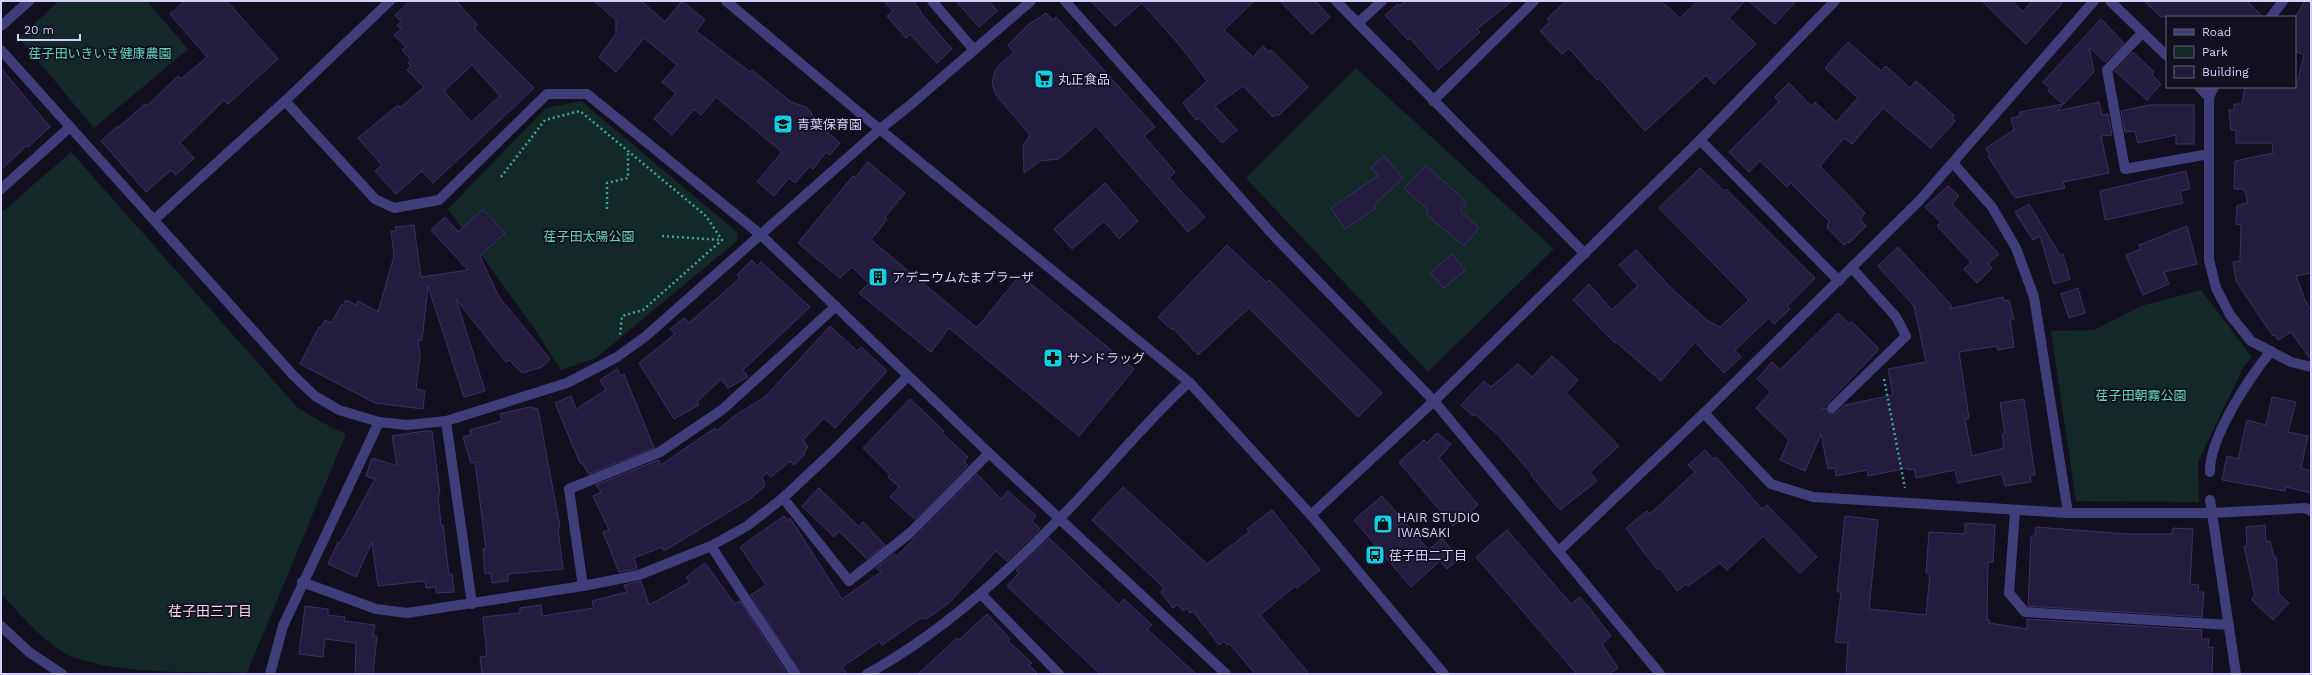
<svg xmlns="http://www.w3.org/2000/svg" width="2312" height="675" font-family="'Work Sans','Noto Sans JP',sans-serif">
<style>
.green{fill:#122928}
.building{fill:#231c3f;stroke:#3c3069;fill-rule:evenodd}
.lines{fill:none;stroke-linecap:round;stroke-linejoin:round}
.path{stroke:#38a8a2;stroke-width:2.5;stroke-dasharray:2 3;stroke-linecap:butt}
.minor{stroke:#403d7b;stroke-width:10}
.tertiary{stroke:#403d7b;stroke-width:10}
.labels{text-anchor:middle;dominant-baseline:central;stroke-width:3.5;stroke-linejoin:round;paint-order:stroke}
.park-label{font-size:13px;fill:#63d5b9;stroke:#120f1f}
.poi-label{font-size:13px;fill:#d6d1fb;stroke:#120f1f;text-anchor:start}
.neighbourhood-label{font-size:14px;fill:#fbd3ec;stroke:#120f1f}
</style>
<rect width="100%" height="100%" fill="#120f1f"/>
<g class="green">
<path d="M59 1H147L188 49 94 128 19 38Z"/>
<path d="M1356 68 1554 249 1428 372 1246 178Z"/>
<path d="M581 101 737 232 738 240 596 358 561 370 534 328 448 209 546 108Z"/>
<path d="M71 152 297 407 323 423 346 434 247 673C198 672 100 675 61 651 38 636 20 614 1 594V213Z"/>
<path d="M2201 290 2252 357 2244 366 2198 462 2199 502 2076 501 2051 331 2094 330 2141 306Z"/>
</g>
<g class="building">
<path d="M185 1H227L278 59 228 104 224 100 180 143 194 158 176 175 171 170 146 192 101 141 118 126 119 127 145 104 147 106 178 76 181 79 207 57 170 14Z"/>
<path d="M410 1H456L475 22 477 25 474 28 534 88 433 183 422 171 396 194 375 171 382 165 358 138 398 105 400 108 424 87 407 70 411 66 408 63 411 60 402 50 406 47 394 35 401 29 397 25 401 22 395 15ZM472 65 500 96 471 122 444 91Z"/>
<path d="M594 1H641L665 22 682 1 705 20 696 31 750 72 752 70 791 102 806 107 811 112 815 122 840 143 830 155 826 152 813 169 810 166 795 183 789 178 774 196 757 182 782 152 716 97 701 115 694 109 672 135 654 119 676 93 662 82 677 65 644 38 616 72 599 57 616 34V20Z"/>
<path d="M884 1H913L921 11 920 12 952 49 937 63 910 34 906 38 887 16 893 11Z"/>
<path d="M956 1H989L997 11 979 27Z"/>
<path d="M1091 1H1254L1224 30 1253 57 1263 46 1269 52 1271 50 1308 87 1278 116 1276 114 1273 117 1243 86 1215 106 1237 130 1222 143 1199 118 1196 120 1183 103 1207 81 1182 48 1142 3 1115 26Z"/>
<path d="M1280 1H1315L1330 17 1312 34Z"/>
<path d="M1405 1H1512L1477 29 1480 32 1438 70 1410 38 1408 40 1385 15 1398 4 1400 6Z"/>
<path d="M1566 1H1661L1680 18 1698 1H1745L1729 18 1756 44 1714 84 1706 75 1645 131 1599 78 1597 80 1569 48 1562 54 1540 31 1550 22 1547 19Z"/>
<path d="M1749 1H1796L1775 24Z"/>
<path d="M1982 1H2012L2023 12 2032 1H2064L2026 44Z"/>
<path d="M2144 1H2247L2263 17H2161Z"/>
<path d="M2305 1H2311V273L2296 276 2305 300 2311 310V360L2291 332 2278 340 2275 335 2273 336 2236 281 2233 262 2240 261 2241 225 2236 224 2237 206 2248 202 2244 189H2234L2235 161 2273 153 2272 143H2236V130H2231L2229 110H2234V104H2242L2245 87H2296L2304 55 2295 51V18Z"/>
<path d="M1046 13 1053 20 1056 17 1155 127 1144 136 1175 172 1169 178 1205 217 1188 232 1096 126 1059 159 1040 161 1024 173 1023 146 1030 135 996 95 992 83 995 71 1000 64 1014 53 1008 45 1028 25Z"/>
<path d="M2101 19 2124 43 2105 62 2089 47 2094 72 2057 111 2099 102 2102 115 2108 114 2112 135 2101 136 2109 173 2063 182 2065 188 2015 198 1988 156 1990 155 1986 148 2014 130 2011 118 2020 116V112L2063 104 2048 91 2050 89 2043 82Z"/>
<path d="M1848 42 1881 71 1886 66 1910 88 1916 81 1954 115 1952 118 1955 121 1931 148 1883 108 1852 144 1844 138 1820 166 1865 213 1860 219 1866 226 1849 243 1848 242 1844 245 1827 228 1829 221 1791 183 1787 187 1760 161 1749 172 1729 152 1779 102 1775 97 1789 83 1811 106 1815 102 1836 122 1858 98 1825 68Z"/>
<path d="M2133 52 2154 72 2152 75 2161 84 2147 100 2115 71Z"/>
<path d="M1 68 50 127 28 147 27 145 1 170Z"/>
<path d="M2149 105H2194V144H2176V135L2138 143 2135 131 2125 132 2121 111Z"/>
<path d="M1384 156 1403 178 1374 205 1376 208 1345 229 1331 208 1378 176 1371 168Z"/>
<path d="M868 162 905 193 885 217 887 219 871 240 977 328 1020 275 1134 369 1079 436 949 328 931 352 859 293 869 283 852 267 840 278 798 243 853 176 855 178Z"/>
<path d="M1426 165 1467 203 1460 211 1479 228 1464 246 1426 214 1429 211 1404 188Z"/>
<path d="M1700 168 1724 191 1726 189 1815 278 1787 306 1790 309 1774 324 1769 318 1735 350 1741 357 1724 373 1695 342 1661 381 1616 342 1615 343 1573 300 1589 284 1612 310 1638 286 1619 265 1636 250 1671 288 1708 321 1720 327 1749 300 1659 208Z"/>
<path d="M2186 171 2190 189 2180 191 2183 203 2105 220 2100 191Z"/>
<path d="M1105 183 1138 221 1119 239 1104 221 1072 249 1054 229Z"/>
<path d="M1948 186 1959 196 1952 204 1999 254 1988 264 1992 268 1977 283 1964 269 1971 262 1937 226 1941 222 1925 207Z"/>
<path d="M2029 204 2060 255 2063 254 2070 279 2054 284 2040 236 2033 240 2015 212Z"/>
<path d="M483 209 505 233 480 256 499 297 550 359 542 367 522 373 509 360 506 362 456 299 485 391 464 397 428 286 422 340 418 341 420 355 416 389 425 391 423 409 375 403 300 364 319 327 321 328 325 320 331 323 342 304 343 305 346 300 356 305 358 301 378 312 394 256 391 231H396L395 227 414 225 421 277 468 270 431 230 445 217 458 232Z"/>
<path d="M2187 226 2197 264 2164 272 2169 284 2143 295 2126 255 2141 249 2139 245Z"/>
<path d="M1227 245 1266 282 1269 280 1382 393 1358 417 1249 308 1198 355 1173 328 1172 330 1158 317Z"/>
<path d="M1898 247 1952 306 1949 309 2003 297 2004 301 2009 300 2014 319 2010 320 2014 347 1998 350 1997 346 1959 352 1969 418 1965 419 1972 456 2004 448 2002 434 2005 433 2000 403 2024 399 2035 475 2030 476 2031 482 2005 486 2002 474 1958 483 1955 470 1916 478 1914 469 1908 470V468L1868 476 1867 470 1836 476 1835 468 1828 469 1821 434 1805 471 1780 460 1789 440 1756 408 1771 392 1757 379 1772 362 1780 370 1838 313 1849 324 1852 322 1879 349 1822 409 1826 408 1830 414 1836 413 1845 405 1893 395 1888 369 1926 362 1914 306 1878 266Z"/>
<path d="M1452 254 1465 270 1444 288 1430 273Z"/>
<path d="M752 260 757 266 761 262 810 307 743 370 748 377 728 388 721 379 697 402 699 405 674 419 639 363 675 334 670 329 684 318 689 323 740 278 737 275Z"/>
<path d="M2078 288 2085 313 2069 318 2061 294Z"/>
<path d="M830 326 857 351 861 347 887 371 835 428 824 418 803 440 808 447 804 453 805 454 794 465 790 461 771 477 767 473 762 477 765 486 750 499 664 551 662 547 634 558 637 569 619 572 603 532 609 530 593 496 601 492 596 485 658 460 661 465 715 428 717 431 734 416 765 397Z"/>
<path d="M1552 356 1578 380 1566 393 1619 446 1590 472 1597 481 1560 510 1531 475 1532 474 1500 437 1475 414 1473 416 1461 405 1484 381 1491 387 1518 364 1532 377Z"/>
<path d="M617 369 621 376 624 374 654 448 589 474 582 463H580L555 403 571 396 576 409 606 390 600 380Z"/>
<path d="M2272 397 2296 402 2288 432 2308 436 2301 468 2311 471V493L2286 487 2285 491 2222 480 2227 456 2238 459 2247 420 2266 425Z"/>
<path d="M910 399 944 431 942 433 968 457 964 461 968 465 915 519 890 497 899 487 888 477 890 475 863 448Z"/>
<path d="M529 407 538 409 560 527 558 528 563 569 508 574V581L492 583 491 573 485 574 483 549H486L475 462 471 463 463 437 471 435 470 430 502 421 500 414Z"/>
<path d="M425 431H432L440 494 438 495 441 526 443 525 449 575 452 574 454 592 436 593V587L426 588 425 581 378 586 372 542 356 577 328 564 338 542 340 543 375 479 366 476 372 458 397 466 392 436Z"/>
<path d="M1437 433 1451 444 1439 458 1478 505 1453 526 1399 462 1424 440 1427 443Z"/>
<path d="M1705 450 1713 459 1716 457 1762 509 1767 505 1817 557 1800 573 1763 536 1727 570 1720 563 1688 586 1686 584 1677 591 1660 568 1658 570 1645 554 1626 528 1647 511 1650 514 1695 472 1688 465Z"/>
<path d="M977 474 1001 499 1008 491 1036 516 1032 521 1040 529 1007 561 996 551 949 603 926 619 921 618 882 645 880 641 842 667 847 674H801L751 595 766 585 740 547 784 516 788 521 790 518 842 599 881 572 876 568 894 554 897 556Z"/>
<path d="M1123 487 1207 564 1249 532 1247 529 1272 510 1320 570 1297 588 1295 586 1260 615 1309 674H1255L1229 643 1227 645 1224 641 1219 645 1193 611 1190 613 1187 608 1183 611 1178 604 1173 608 1161 592 1164 588 1092 520Z"/>
<path d="M819 488 859 527 863 522 885 545 867 559 839 531 834 537 802 506Z"/>
<path d="M1382 496 1429 550 1442 538 1459 559 1447 569 1440 561 1411 587 1354 520Z"/>
<path d="M1845 516 1878 520 1869 609 1926 615 1930 574 1926 573 1929 532 1965 534V523L1995 525 1993 562H1988L1987 620H1990L1989 623 2027 629V619L2202 630 2201 639H2209L2208 648 2213 647 2212 674H1846L1848 643 1835 642 1841 592H1837Z"/>
<path d="M2265 525 2266 542 2270 541 2274 557H2276L2279 594 2289 603 2273 620 2253 601 2252 598 2255 596 2244 546H2247L2246 527Z"/>
<path d="M2036 527 2127 534H2172L2173 528 2193 529 2190 584 2199 585 2198 592H2204L2202 617 2028 606 2031 536H2035Z"/>
<path d="M1507 530 1571 604 1580 597 1587 605 1611 636 1602 644 1618 668 1609 674H1577L1476 557Z"/>
<path d="M1049 538 1119 605 1124 599 1152 625 1147 629 1196 674H1100L1007 586 1019 573 1016 570Z"/>
<path d="M705 563 735 604 740 601 787 674H482L480 657 487 656 483 617 520 613V608L541 605 542 616 594 608 592 601 627 592 624 585 641 581 649 605 690 582 686 577Z"/>
<path d="M305 606 328 609V615L345 617 344 621 375 625 373 636H377L373 674H355L356 643 325 639 323 657 299 654Z"/>
<path d="M987 614 1010 639 1008 641 1032 663 1029 665 1038 674H918L957 638 959 640Z"/>
</g>
<g class="lines">
<g class="path">
<path d="M501 177 545 120 580 111 706 216 722 240 643 310 622 316 620 335"/>
<path d="M607 209V183L628 178V151"/>
<path d="M662 236 722 240"/>
<path d="M1884 379 1905 488"/>
</g>
<g class="minor">
<path d="M932 1 974 50"/>
<path d="M1065 1 1274 236 1434 401 1660 674"/>
<path d="M1336 1 1585 254"/>
<path d="M2110 1 2167 56"/>
<path d="M2271 17 2283 1"/>
<path d="M1358 23 1382 1"/>
<path d="M2142 33 2107 70 2125 169 2209 154"/>
<path d="M1 50 293 375 315 396 339 410 379 422 407 425 446 421 567 383 617 357 646 336 880 129 909 106 1031 1"/>
<path d="M2199 87 2209 97"/>
<path d="M2214 87 2209 97V260L2216 288 2230 315 2251 341 2291 362 2311 367"/>
<path d="M285 101 375 199 394 208 439 200 547 94H587L761 235 989 453 1226 674"/>
<path d="M1433 101 1534 1"/>
<path d="M1700 140 1839 281"/>
<path d="M1953 163 1992 207 2016 248 2034 297 2068 513"/>
<path d="M1 189 70 127"/>
<path d="M155 219 285 101 390 1"/>
<path d="M1832 408 1906 336 1896 317 1852 268"/>
<path d="M1704 413 1771 484 1813 497 2068 513H2211L2305 508 2311 511"/>
<path d="M446 421 472 604"/>
<path d="M2210 472C2209 438 2249 378 2271 351"/>
<path d="M783 498 849 581 910 533 989 453"/>
<path d="M2210 500 2236 674"/>
<path d="M2015 511 2009 593 2025 612 2229 625"/>
<path d="M711 546 795 674"/>
<path d="M1559 551 1704 413 1920 200 2094 1"/>
<path d="M302 582 376 609 407 613 583 586 639 575 711 546 747 526 783 498 832 452 908 376"/>
<path d="M583 586 569 489 660 452 723 409 836 306"/>
<path d="M981 594 1059 674"/>
<path d="M1 626 29 652 62 674"/>
<path d="M270 674 283 626 379 422"/>
<path d="M867 674C939 635 1003 576 1060 518 1104 474 1143 424 1189 382"/>
</g>
<g class="tertiary">
<path d="M726 1 866 118 1189 382 1311 515 1444 674"/>
<path d="M1 26 29 1"/>
<path d="M1311 515 1434 401 1700 140 1835 1"/>
</g>
</g>
<defs>
<symbol id="supermarket-square" viewBox="-11 -11 22 22"><rect x="-9" y="-9" width="18" height="18" rx="4" fill="#13cfe5" stroke="#120f1f"/><path d="M-6-5.5h2.5l.6 2H6L4.5 2H-2.5L-4.4-4H-6ZM-1.5 3.2a1.3 1.3 0 1 0 .1 0ZM3 3.2a1.3 1.3 0 1 0 .1 0Z" fill="#111"/></symbol>
<symbol id="school-square" viewBox="-11 -11 22 22"><rect x="-9" y="-9" width="18" height="18" rx="4" fill="#13cfe5" stroke="#120f1f"/><path d="M0-5L7-2L0 1L-7-2ZM-4 1L0 2.5L4 1V4Q0 6-4 4Z" fill="#111"/></symbol>
<symbol id="building-square" viewBox="-11 -11 22 22"><rect x="-9" y="-9" width="18" height="18" rx="4" fill="#13cfe5" stroke="#120f1f"/><path d="M-4-6H4V6H1V3H-1V6H-4ZM-2.5-4.3h1.7v1.8h-1.7ZM.8-4.3h1.7v1.8H.8ZM-2.5-1h1.7V.8h-1.7ZM.8-1h1.7V.8H.8Z" fill="#111"/></symbol>
<symbol id="pharmacy-square" viewBox="-11 -11 22 22"><rect x="-9" y="-9" width="18" height="18" rx="4" fill="#13cfe5" stroke="#120f1f"/><path d="M-2-6h4v4h4v4h-4v4h-4v-4h-4v-4h4Z" fill="#111"/></symbol>
<symbol id="shop-square" viewBox="-11 -11 22 22"><rect x="-9" y="-9" width="18" height="18" rx="4" fill="#13cfe5" stroke="#120f1f"/><path d="M-5-2.5h2.3a2.7 3.5 0 0 1 5.4 0H5L5.5 6h-11ZM-1.5-2.5h3a1.5 2.3 0 0 0-3 0Z" fill="#111"/></symbol>
<symbol id="bus-square" viewBox="-11 -11 22 22"><rect x="-9" y="-9" width="18" height="18" rx="4" fill="#13cfe5" stroke="#120f1f"/><path d="M-5-6H5V4H4V6H2V4H-2V6H-4V4H-5ZM-3.5-4V0h7V-4ZM-3.5 1.2v1.5H-2V1.2ZM2 1.2v1.5H3.5V1.2Z" fill="#111"/></symbol>
</defs>
<g fill-rule="evenodd">
<use href="#supermarket-square" x="1033" y="68" width="22" height="22"/>
<use href="#school-square" x="772" y="113" width="22" height="22"/>
<use href="#building-square" x="867" y="266" width="22" height="22"/>
<use href="#pharmacy-square" x="1042" y="347" width="22" height="22"/>
<use href="#shop-square" x="1372" y="513" width="22" height="22"/>
<use href="#bus-square" x="1364" y="544" width="22" height="22"/>
</g>
<g class="labels">
<g class="park-label">
<text x="100" y="53">荏子田いきいき健康農園</text>
<text x="589" y="236">荏子田太陽公園</text>
<text x="2141" y="395">荏子田朝霧公園</text>
</g>
<g class="poi-label">
<text x="1058" y="79">丸正食品</text>
<text x="797" y="124">青葉保育園</text>
<text x="892" y="277">アデニウムたまプラーザ</text>
<text x="1067" y="358">サンドラッグ</text>
<text x="1397" y="517">HAIR STUDIO<tspan x="1397" dy="15">IWASAKI</tspan></text>
<text x="1389" y="555">荏子田二丁目</text>
</g>
<g class="neighbourhood-label">
<text x="210" y="611">荏子田三丁目</text>
</g>
</g>
<rect width="2312" height="675" fill="none" stroke="#d6d1fb" stroke-width="4"/>
<rect x="2166" y="16" width="130" height="72" fill="#120f1f" stroke="#605d77"/>
<rect x="2174" y="29" width="20" height="6" fill="#403d7b" stroke="#605d77"/>
<text x="2202" y="36" font-size="12" fill="#d6d1fb">Road</text>
<rect x="2174" y="46" width="20" height="12" fill="#122928" stroke="#605d77"/>
<text x="2202" y="56" font-size="12" fill="#d6d1fb">Park</text>
<rect x="2174" y="66" width="20" height="12" fill="#231c3f" stroke="#605d77"/>
<text x="2202" y="76" font-size="12" fill="#d6d1fb">Building</text>
<path d="M18 34v6h62v-6" fill="none" stroke="#d6d1fb" stroke-width="2"/>
<text x="24" y="34" font-size="12" fill="#d6d1fb" stroke="#120f1f" stroke-width="3" paint-order="stroke">20 m</text>
</svg>
